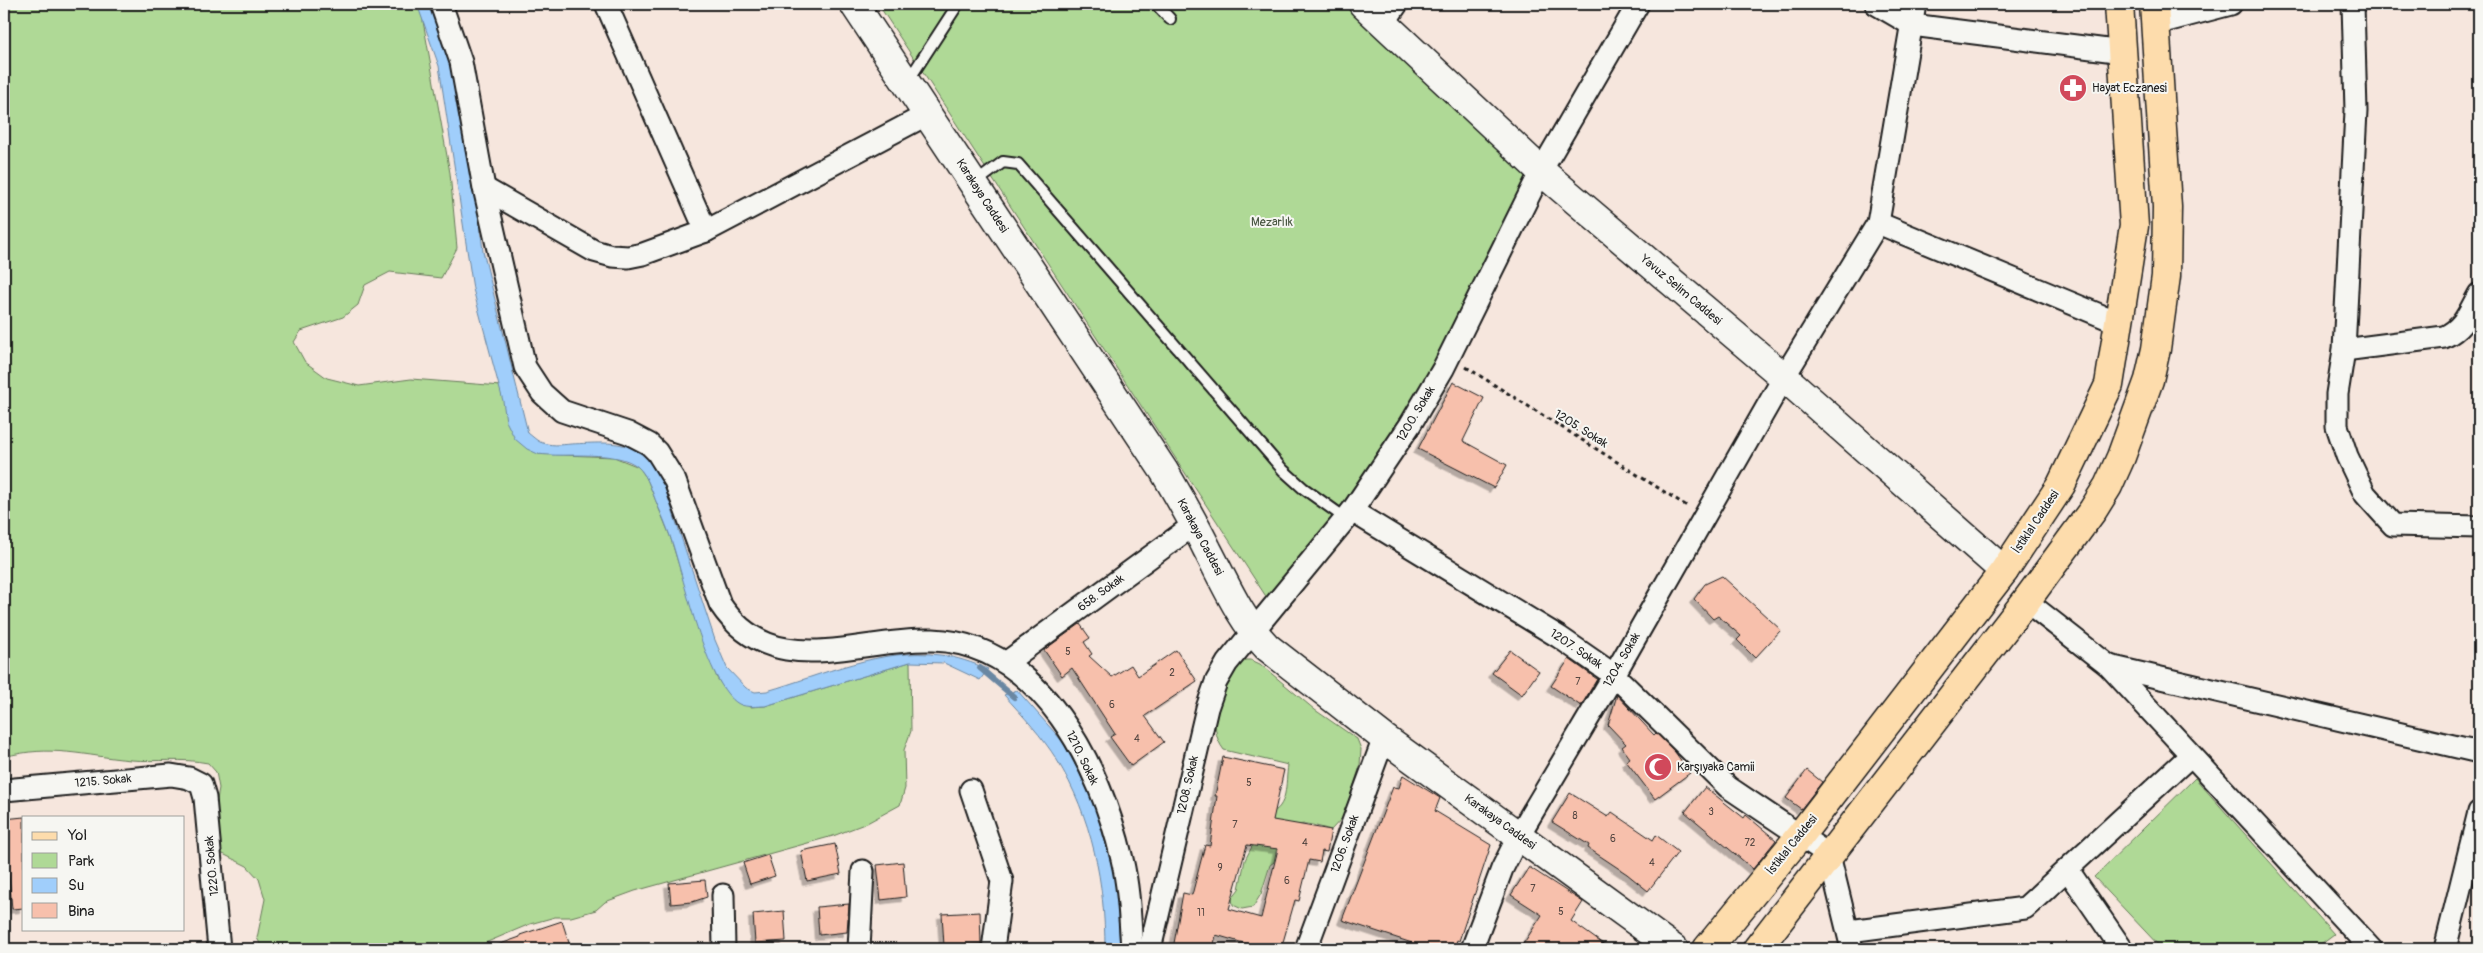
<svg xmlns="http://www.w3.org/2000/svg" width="2483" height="953" font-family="Pangolin,sans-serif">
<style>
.green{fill:#afd996;stroke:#667a59}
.water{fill:#a0cefb;stroke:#6b87a2}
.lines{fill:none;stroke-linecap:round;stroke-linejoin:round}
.stream{stroke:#6b87a2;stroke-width:6}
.building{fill:#f7c0ac;stroke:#1c1c1c;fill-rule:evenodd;filter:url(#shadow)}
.lane-casing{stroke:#1c1c1c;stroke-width:14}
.street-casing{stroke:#1c1c1c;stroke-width:25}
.secondary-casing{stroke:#1c1c1c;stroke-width:31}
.primary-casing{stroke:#1c1c1c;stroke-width:31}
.path{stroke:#1c1c1c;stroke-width:3;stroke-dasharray:4 4;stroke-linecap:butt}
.lane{stroke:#f6f6f2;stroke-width:10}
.street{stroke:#f6f6f2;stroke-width:21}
.secondary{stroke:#f6f6f2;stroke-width:28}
.primary{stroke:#fddcac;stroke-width:28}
.labels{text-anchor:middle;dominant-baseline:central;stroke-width:4;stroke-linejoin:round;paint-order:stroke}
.number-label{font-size:10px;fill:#534540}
.poi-label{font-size:12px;fill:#1c1c1c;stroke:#f6f6f2;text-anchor:start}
.street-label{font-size:12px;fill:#1c1c1c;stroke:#f6f6f2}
.park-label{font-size:12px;fill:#485541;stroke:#f6f6f2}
</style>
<defs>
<filter id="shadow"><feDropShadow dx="-4.5" dy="4.5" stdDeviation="0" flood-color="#0004"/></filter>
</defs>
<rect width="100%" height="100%" fill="#f6e6dd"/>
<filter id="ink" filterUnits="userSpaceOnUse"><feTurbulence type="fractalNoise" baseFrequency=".02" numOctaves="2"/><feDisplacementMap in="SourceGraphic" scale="10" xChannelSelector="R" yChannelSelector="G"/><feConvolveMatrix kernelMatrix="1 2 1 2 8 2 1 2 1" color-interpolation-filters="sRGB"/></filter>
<g filter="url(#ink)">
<g class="green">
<path d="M4 4H420L450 173 457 248 441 278 390 272 365 285 358 305 343 317 301 331 294 342 305 362 327 378 359 386 411 379 501 386 538 454 614 457 639 467 647 479 670 536 699 632 717 678 729 695 750 707 765 706 910 662 911 731 904 750 905 788 900 805 867 823 833 836 635 891 605 902 596 910 571 917H555L530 924 471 949H263L257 938 265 899 259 879 247 866 221 853 217 847 216 806 219 788 216 772 208 763C183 758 156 762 131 760 84 756 51 744 4 757Z"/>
<path d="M878 4H1347L1531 178 1399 429 1372 470 1269 601Z"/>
<path d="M1244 660H1251L1260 664 1315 710 1357 739 1361 749 1360 766 1344 816 1331 830C1304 823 1303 819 1279 837L1274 862 1270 865 1261 894 1253 907 1242 909 1233 905 1232 898 1239 889 1245 860 1269 814C1289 807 1285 784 1288 765L1224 750C1204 725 1223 686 1237 662Z"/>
<path d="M2195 778 2334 934 2314 949H2162L2094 877Z"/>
</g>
<g class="water">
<path d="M417 4H430L446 38 465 100 483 251 528 433C532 436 536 440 540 442 550 446 561 445 571 444 617 442 642 438 664 485L715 640 727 668 746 688 755 692 767 691C822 675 882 647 940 655 957 657 973 663 988 669L980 680 944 663 910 662 765 706C757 706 747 708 739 704 706 686 683 573 670 536 666 525 662 515 657 504 652 492 648 476 638 467 618 449 565 458 538 454L527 449 515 439 506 421 503 401 473 289 439 66Z"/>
<path d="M1017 690 1063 742 1092 797 1116 879 1120 949H1105C1105 883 1092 817 1057 760 1042 736 1023 716 1004 695Z"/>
</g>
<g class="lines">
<path class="stream" d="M980 668 1014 697"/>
</g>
<g class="building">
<path d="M1453 382 1484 398 1463 441 1507 465 1494 488 1418 449Z"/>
<path d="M1722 576 1781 630 1755 658 1737 640 1741 636 1718 616 1713 619 1694 599 1705 584Z"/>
<path d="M1080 624 1090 638 1084 642 1092 654 1089 656 1112 677 1131 665 1138 676 1176 650 1197 681 1145 716 1164 742 1131 766 1110 737 1115 734 1072 668 1062 676 1044 650Z"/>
<path d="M1510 650 1539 671 1522 695 1492 673Z"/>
<path d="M1569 659 1597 679 1581 706 1551 686Z"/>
<path d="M1617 695 1654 735 1656 733 1675 752 1690 773 1655 799 1626 761 1630 758 1622 747 1626 744 1608 725Z"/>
<path d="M1223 757 1284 770 1273 820 1331 830 1327 852 1322 851 1320 862 1309 860 1299 901 1295 900 1281 949H1264L1216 935 1213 949H1173L1183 893 1192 895 1205 845 1210 846 1217 796H1215ZM1247 845 1278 849 1261 918 1229 909Z"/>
<path d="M1807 770 1822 782 1801 809 1786 798Z"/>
<path d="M1403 775 1440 798 1435 811 1491 845 1459 941 1457 940 1454 949H1410L1412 943 1342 920 1393 787 1399 788Z"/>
<path d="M1705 787 1744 818 1746 815 1776 840 1753 869 1685 812Z"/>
<path d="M1570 793 1608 817 1612 812 1653 840 1656 835 1678 852 1648 891 1627 874 1588 848 1589 845 1552 822Z"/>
<path d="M24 817V908L12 909 8 865H4V819Z"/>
<path d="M835 844 841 874 807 881 801 851Z"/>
<path d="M768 855 775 876 750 884 743 863Z"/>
<path d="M903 862 906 897 881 900 877 865Z"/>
<path d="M1529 867 1583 902 1571 921 1610 949H1520L1542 915 1511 895Z"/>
<path d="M705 880 707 897 692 902 671 904 669 883Z"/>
<path d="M849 904 847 932 819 935 817 907Z"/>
<path d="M784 911 786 941 755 943 753 914Z"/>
<path d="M980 912 981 944 944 946 942 914Z"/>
<path d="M562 921 571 949H493L492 947 520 937V935Z"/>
</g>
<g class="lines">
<defs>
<g id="lane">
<path d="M1156 4 1170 19"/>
<path d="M908 81 958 4"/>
<path d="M975 183 1003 162 1018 164 1283 470 1303 488 1345 518"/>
</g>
<g id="street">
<path d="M441 4 461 62 484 188 525 367 542 393 562 411 628 433 649 444 657 452 675 481 720 604C773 684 857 637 933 640 1041 644 1101 768 1122 859 1129 888 1130 919 1132 949"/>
<path d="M606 4 706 231"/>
<path d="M1876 4 1912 25 2123 52"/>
<path d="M2353 4 2356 111 2344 350 2337 394V426L2347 456 2365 494 2393 525 2479 527"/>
<path d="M1384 23 1397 4"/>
<path d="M2155 24 2231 4"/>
<path d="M484 188 594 251 612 256 628 257 643 254 706 231 928 114"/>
<path d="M1878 223 2119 323"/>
<path d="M2344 350 2444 337C2464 328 2469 312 2479 294"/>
<path d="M1352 511 1559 637 1614 675 1728 787 1829 855 1852 949"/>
<path d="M2026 601 2109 666 2371 949"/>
<path d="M1007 662 1195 524"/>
<path d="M2109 666 2479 752"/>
<path d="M4 790 171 775 189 778 201 784 205 798 219 949"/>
<path d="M971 790 1002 881 993 949"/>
<path d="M2068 870 2122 949"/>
<path d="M723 895 724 949"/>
<path d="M1849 931 2025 908 2190 756"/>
<path d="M859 949 863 871"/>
<path d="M1150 949 1207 708 1216 682 1227 663 1352 511 1410 425 1443 369 1541 171 1638 4"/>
<path d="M1306 949 1384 738"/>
<path d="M1472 949 1502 869 1519 835 1614 675 1784 377 1878 223 1915 4"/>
<path d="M2445 949 2479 812"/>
</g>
<g id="secondary">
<path d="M854 4 1164 471C1179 497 1194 522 1207 549 1225 583 1240 619 1267 647L1384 738 1674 949"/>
<path d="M1363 4 1541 171 1784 377 2004 571"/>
</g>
<g id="primary">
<path d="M1707 949 1799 837 2004 571 2061 485 2109 385 2134 226 2119 4"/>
<path d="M1757 949 2026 601 2093 510 2108 486 2121 457 2149 380 2156 349 2166 276 2167 207 2154 4"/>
</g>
</defs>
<use href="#lane" class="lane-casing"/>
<use href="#street" class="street-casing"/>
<use href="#secondary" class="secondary-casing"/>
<use href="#primary" class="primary-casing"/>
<path class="path" d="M1466 367 1687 506"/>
<use href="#lane" class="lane"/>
<use href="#street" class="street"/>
<use href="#secondary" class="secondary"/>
<use href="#primary" class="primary"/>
</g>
</g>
<defs>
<symbol id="pharmacy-disc" viewBox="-11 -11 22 22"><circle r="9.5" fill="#d1495b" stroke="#f6f6f2"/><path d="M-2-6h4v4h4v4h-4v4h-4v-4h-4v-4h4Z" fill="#fff"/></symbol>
<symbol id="mosque-disc" viewBox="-11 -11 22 22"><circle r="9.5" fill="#d1495b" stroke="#f6f6f2"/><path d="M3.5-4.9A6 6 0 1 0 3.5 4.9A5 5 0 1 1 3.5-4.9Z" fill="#fff"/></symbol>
</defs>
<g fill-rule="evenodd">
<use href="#pharmacy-disc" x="2057" y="72" width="32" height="32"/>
<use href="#mosque-disc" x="1642" y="751" width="32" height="32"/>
</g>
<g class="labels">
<g class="number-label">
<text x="1068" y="652">5</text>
<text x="1172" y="673">2</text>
<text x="1578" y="682">7</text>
<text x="1112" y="705">6</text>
<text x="1137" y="739">4</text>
<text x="1249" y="783">5</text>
<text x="1711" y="812">3</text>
<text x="1575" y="816">8</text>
<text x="1235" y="825">7</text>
<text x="1613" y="839">6</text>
<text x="1305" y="843">4</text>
<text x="1750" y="843">72</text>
<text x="1652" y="863">4</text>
<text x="1220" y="868">9</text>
<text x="1287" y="881">6</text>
<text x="1533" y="889">7</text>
<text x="1561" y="912">5</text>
<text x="1201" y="913">11</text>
</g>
<g class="poi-label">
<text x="2092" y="88">Hayat Eczanesi</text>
<text x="1677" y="767">Karşıyaka Camii</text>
</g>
<g class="street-label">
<text transform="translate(982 196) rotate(57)">Karakaya Caddesi</text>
<text transform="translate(1681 290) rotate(40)">Yavuz Selim Caddesi</text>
<text transform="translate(1416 414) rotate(-59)">1200. Sokak</text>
<text transform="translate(1581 429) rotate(32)">1205. Sokak</text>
<text transform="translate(2036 522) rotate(-56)">İstiklal Caddesi</text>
<text transform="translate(1200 537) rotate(62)">Karakaya Caddesi</text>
<text transform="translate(1101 593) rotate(-36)">658. Sokak</text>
<text transform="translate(1576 649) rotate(34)">1207. Sokak</text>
<text transform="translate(1622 660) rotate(-60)">1204. Sokak</text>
<text transform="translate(1082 758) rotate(64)">1210. Sokak</text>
<text transform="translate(103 781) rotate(-5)">1215. Sokak</text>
<text transform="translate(1188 785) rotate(-77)">1208. Sokak</text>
<text transform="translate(1500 822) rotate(36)">Karakaya Caddesi</text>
<text transform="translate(1345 844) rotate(-70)">1206. Sokak</text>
<text transform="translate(1792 845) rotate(-51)">İstiklal Caddesi</text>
<text transform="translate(212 866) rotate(-95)">1220. Sokak</text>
</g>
<g class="park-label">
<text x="1272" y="222">Mezarlık</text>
</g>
</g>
<rect width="2483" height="953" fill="none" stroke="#f6f6f2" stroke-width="20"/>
<rect x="10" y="10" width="2463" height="933" fill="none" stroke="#1c1c1c" stroke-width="2" filter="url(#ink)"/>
<rect x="22" y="816" width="162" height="115" fill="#f6f6f2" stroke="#9f9f9c"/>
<rect x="32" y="832" width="25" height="8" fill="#fddcac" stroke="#9f9f9c"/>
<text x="68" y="840" font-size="15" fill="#1c1c1c">Yol</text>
<rect x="32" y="853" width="25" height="15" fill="#afd996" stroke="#9f9f9c"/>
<text x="68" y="866" font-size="15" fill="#1c1c1c">Park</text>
<rect x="32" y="878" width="25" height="15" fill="#a0cefb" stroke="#9f9f9c"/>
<text x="68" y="890" font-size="15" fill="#1c1c1c">Su</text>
<rect x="32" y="903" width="25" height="15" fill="#f7c0ac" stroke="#9f9f9c"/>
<text x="68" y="916" font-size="15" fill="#1c1c1c">Bina</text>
</svg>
